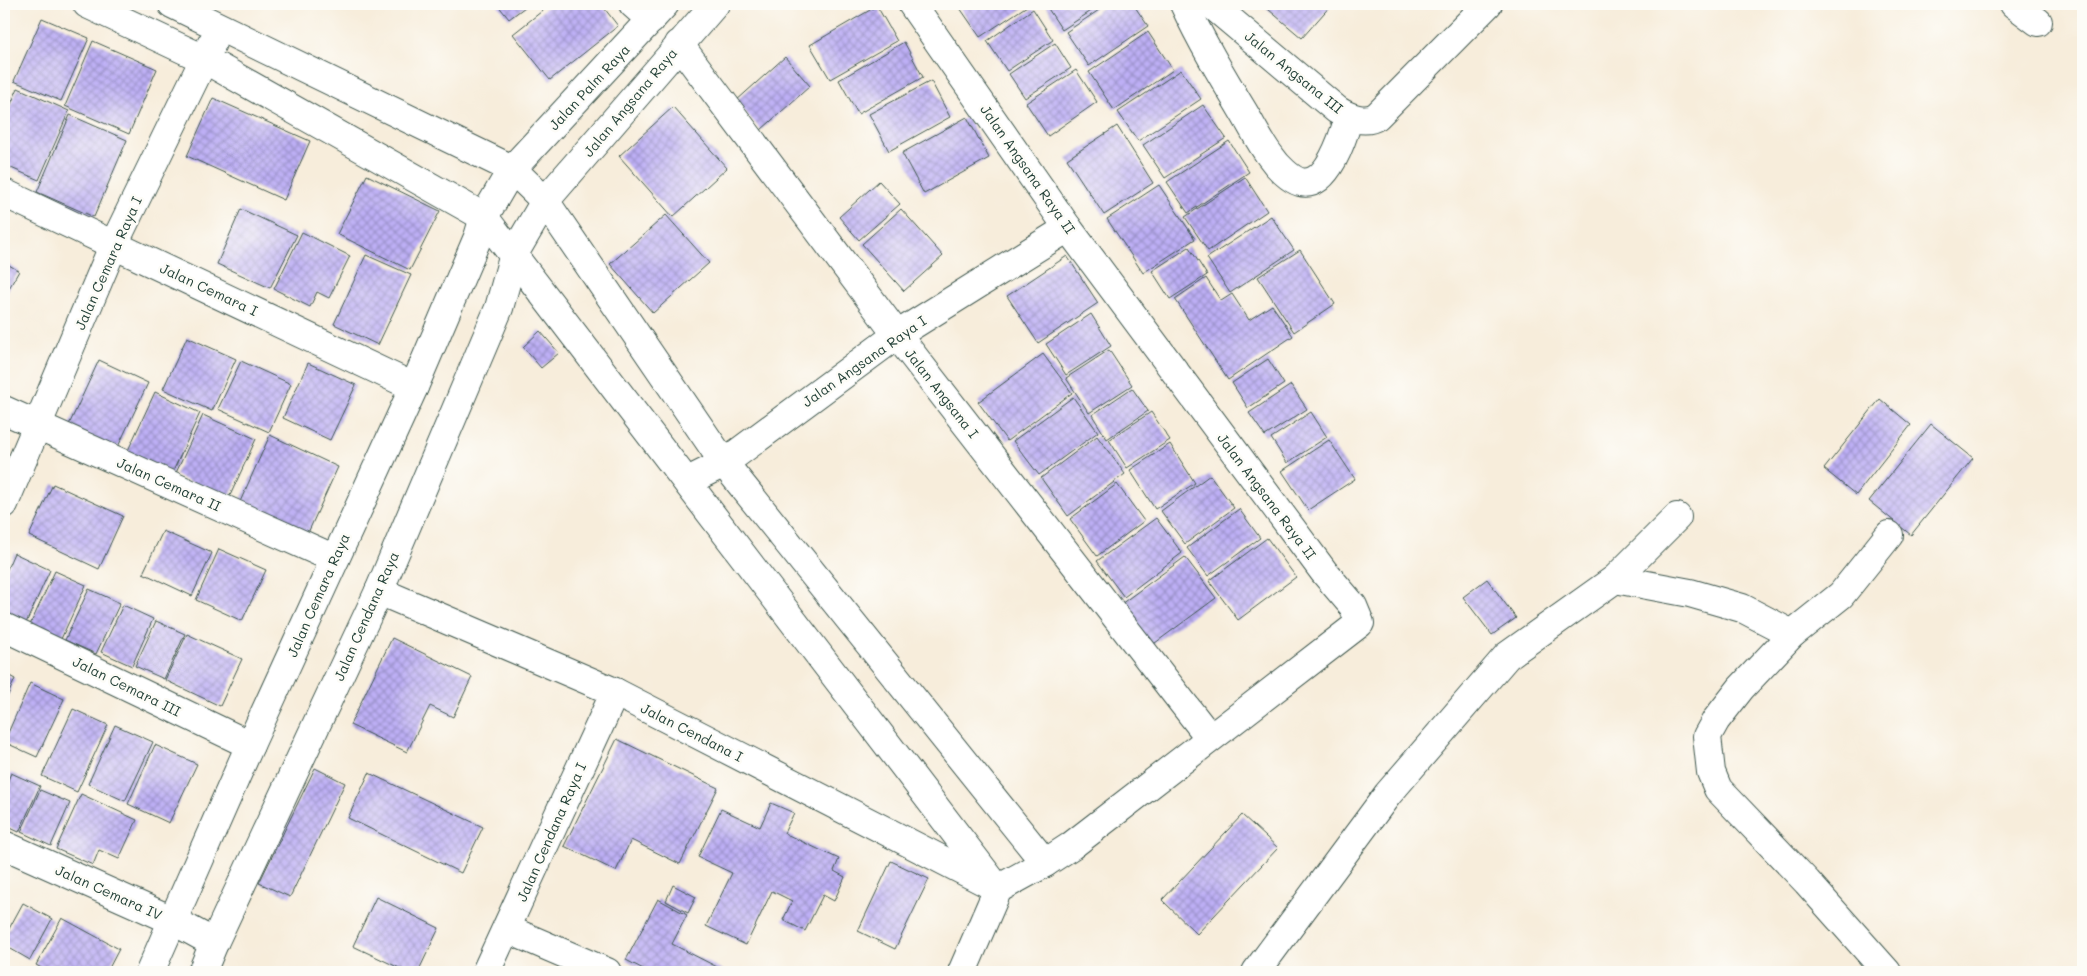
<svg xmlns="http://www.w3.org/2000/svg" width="2087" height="976" font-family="Mali,sans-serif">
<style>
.building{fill:url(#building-cross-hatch)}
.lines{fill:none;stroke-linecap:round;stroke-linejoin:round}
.minor-casing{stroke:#3f574d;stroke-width:30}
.minor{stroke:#fff;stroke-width:28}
.labels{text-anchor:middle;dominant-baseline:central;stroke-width:5;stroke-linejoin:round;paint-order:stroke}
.street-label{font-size:14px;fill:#1f3d34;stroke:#fdfcf7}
</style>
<defs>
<pattern id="building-cross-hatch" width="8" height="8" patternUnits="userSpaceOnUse" patternTransform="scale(1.25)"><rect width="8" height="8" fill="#bdaff5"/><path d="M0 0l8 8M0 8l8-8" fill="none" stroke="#9990c7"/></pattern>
</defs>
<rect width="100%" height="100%" fill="#fdfcf7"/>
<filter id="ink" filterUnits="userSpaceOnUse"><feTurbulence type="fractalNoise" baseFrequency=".02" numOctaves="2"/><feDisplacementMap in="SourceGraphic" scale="10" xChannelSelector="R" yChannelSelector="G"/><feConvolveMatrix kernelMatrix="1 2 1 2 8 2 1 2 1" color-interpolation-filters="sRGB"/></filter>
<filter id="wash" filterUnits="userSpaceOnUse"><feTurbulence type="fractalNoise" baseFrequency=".0096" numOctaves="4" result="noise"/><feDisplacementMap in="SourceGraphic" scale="20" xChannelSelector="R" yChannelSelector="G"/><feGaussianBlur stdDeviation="1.12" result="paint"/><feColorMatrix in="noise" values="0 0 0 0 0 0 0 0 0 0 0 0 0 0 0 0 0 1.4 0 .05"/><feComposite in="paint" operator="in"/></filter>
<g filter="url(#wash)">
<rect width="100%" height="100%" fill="#f7eddb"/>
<g id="blocks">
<g class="building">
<path d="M497 4H529L509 19Z"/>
<path d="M551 4H601L618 26 550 80 513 34Z"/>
<path d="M966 4H1030L980 37 960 8Z"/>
<path d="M1045 4H1102L1062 30Z"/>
<path d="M1108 4H1133L1148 26 1089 66 1066 32Z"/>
<path d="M1262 4H1332L1302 38Z"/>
<path d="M877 6 897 41 830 79 810 45Z"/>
<path d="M1033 9 1053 40 1007 71 987 41Z"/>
<path d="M42 18 89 38 61 101 14 81Z"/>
<path d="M1148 32 1173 70 1114 110 1089 72Z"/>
<path d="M93 41 157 69 129 134 65 106Z"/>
<path d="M904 42 923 77 858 114 839 80Z"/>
<path d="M1055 43 1071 68 1025 98 1009 74Z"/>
<path d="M785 57 810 86 761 130 736 101Z"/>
<path d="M1076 70 1097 102 1048 136 1026 103Z"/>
<path d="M1181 70 1201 99 1138 141 1118 112Z"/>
<path d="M931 81 950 117 889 151 869 114Z"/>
<path d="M18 88 69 111 39 180 4 165V120Z"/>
<path d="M4 92 11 96 4 113Z"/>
<path d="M213 98 310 141 284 200 187 156Z"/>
<path d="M1203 105 1226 138 1165 178 1143 145Z"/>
<path d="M673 107 727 168 673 217 619 156Z"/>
<path d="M70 115 127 140 94 217 37 192Z"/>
<path d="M967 117 989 158 924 194 902 153Z"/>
<path d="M1117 126 1153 183 1104 215 1067 159Z"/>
<path d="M1229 141 1249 172 1188 213 1167 182Z"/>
<path d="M367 175 440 211 410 270 337 234Z"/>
<path d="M1245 177 1267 211 1208 251 1185 217Z"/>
<path d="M879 181 900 204 859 240 839 217Z"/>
<path d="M1159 185 1195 239 1143 273 1107 219Z"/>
<path d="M241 209 297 235 270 288 217 264Z"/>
<path d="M901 209 943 256 904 291 862 244Z"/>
<path d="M666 215 709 263 653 313 610 264Z"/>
<path d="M1271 216 1294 250 1230 293 1207 258Z"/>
<path d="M302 232 350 256 329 298 317 292 310 307 274 289Z"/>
<path d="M1189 247 1207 275 1170 299 1152 271Z"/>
<path d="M1300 250 1335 304 1294 332 1258 277Z"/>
<path d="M366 255 411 275 378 345 334 324Z"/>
<path d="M1067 256 1098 303 1038 343 1007 296Z"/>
<path d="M4 262 19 271 4 297Z"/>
<path d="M1206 278 1221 301 1232 294 1249 320 1272 305 1293 336 1228 380 1175 299Z"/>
<path d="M1091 314 1111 346 1066 375 1046 344Z"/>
<path d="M540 331 559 353 541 368 523 347Z"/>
<path d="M187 337 236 359 212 411 163 389Z"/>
<path d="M1109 350 1132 385 1089 413 1066 378Z"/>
<path d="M1043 354 1072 393 1007 441 978 402Z"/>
<path d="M1268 359 1284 384 1248 408 1232 383Z"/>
<path d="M99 360 148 383 116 451 67 429Z"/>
<path d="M241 361 291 384 269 432 218 409Z"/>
<path d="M308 363 356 385 330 440 283 418Z"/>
<path d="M1291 385 1307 409 1265 436 1249 413Z"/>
<path d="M1132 388 1148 411 1107 439 1092 415Z"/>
<path d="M155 392 200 413 169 480 124 459Z"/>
<path d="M1073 397 1098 432 1039 475 1013 441Z"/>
<path d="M1880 399 1911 425 1856 495 1824 469Z"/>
<path d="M1151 412 1170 440 1127 468 1109 440Z"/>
<path d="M1311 412 1327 437 1287 463 1271 438Z"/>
<path d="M203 415 256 439 228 500 175 475Z"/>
<path d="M1931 424 1973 458 1911 535 1869 501Z"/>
<path d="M270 435 338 467 307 535 239 504Z"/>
<path d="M1097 436 1125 474 1068 516 1041 478Z"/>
<path d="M1329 440 1355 479 1308 510 1282 471Z"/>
<path d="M1170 444 1195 483 1155 509 1130 470Z"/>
<path d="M1210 475 1234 508 1185 544 1161 511Z"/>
<path d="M53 484 123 516 99 569 29 536Z"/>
<path d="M1117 484 1144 521 1097 556 1070 519Z"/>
<path d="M1239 509 1260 538 1208 576 1187 548Z"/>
<path d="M1156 518 1182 553 1124 597 1097 561Z"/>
<path d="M163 531 212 553 192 596 143 573Z"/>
<path d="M1267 538 1296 577 1238 620 1209 581Z"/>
<path d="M219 549 266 570 242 621 196 600Z"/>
<path d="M14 553 50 570 26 623 4 613V576Z"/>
<path d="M1185 557 1216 598 1151 646 1121 604Z"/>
<path d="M55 571 86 585 61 639 30 625Z"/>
<path d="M1487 579 1516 618 1492 635 1463 597Z"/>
<path d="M89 589 120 603 96 654 65 640Z"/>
<path d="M123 605 153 619 132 666 101 652Z"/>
<path d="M156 621 185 634 164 679 135 666Z"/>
<path d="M187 634 242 659 220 706 165 680Z"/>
<path d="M392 638 472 677 453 717 430 706 407 752 350 725Z"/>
<path d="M4 673 15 679 4 704Z"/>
<path d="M30 683 64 699 37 757 4 742Z"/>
<path d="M73 709 108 725 77 792 42 776Z"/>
<path d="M115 725 153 742 125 801 88 784Z"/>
<path d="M617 739 718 788 680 864 631 840 616 871 564 846Z"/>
<path d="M155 745 197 764 169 823 128 804Z"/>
<path d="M315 768 345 783 290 897 259 883Z"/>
<path d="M11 773 40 786 19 832 4 825V790Z"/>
<path d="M369 773 483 827 461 873 348 818Z"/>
<path d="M40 790 70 803 51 846 21 832Z"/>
<path d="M81 794 137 820 119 859 99 850 93 865 56 849Z"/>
<path d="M771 803 794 813 784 833 839 859 834 871 845 877 834 901 823 895 805 931 783 920 792 901 772 891 746 945 706 926 732 873 698 857 721 809 760 827Z"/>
<path d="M1242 815 1278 848 1197 934 1162 900Z"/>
<path d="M891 861 929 879 895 949 858 931Z"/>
<path d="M673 885 696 897 688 913 666 901Z"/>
<path d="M376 897 439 928 418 972H408L353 946Z"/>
<path d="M658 899 687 915 672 944 727 972H649L626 960Z"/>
<path d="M23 903 52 919 30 960 4 945V938Z"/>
<path d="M62 918 119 949 107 972H49L36 965Z"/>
</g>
</g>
</g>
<g filter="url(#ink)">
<use href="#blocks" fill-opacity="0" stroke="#3f574d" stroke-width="1"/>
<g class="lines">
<defs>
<g id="minor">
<path d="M87 4 204 59 484 217 998 889"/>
<path d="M172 4 512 169 545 201 724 463 1045 863"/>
<path d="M633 4 651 20"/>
<path d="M912 4 1068 228 1324 572 1353 606 1360 623 1071 846 1045 863 998 889"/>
<path d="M1184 4C1201 41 1222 76 1243 111 1252 126 1260 143 1271 157 1277 166 1290 179 1300 182 1328 189 1344 134 1349 117"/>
<path d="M1211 4 1337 110C1348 117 1365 124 1377 116L1488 4"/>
<path d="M2014 4 2038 22"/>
<path d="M679 44 897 335 1210 738"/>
<path d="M4 193 414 387"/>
<path d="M4 410 335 559"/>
<path d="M688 481 724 463 897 335 1068 228"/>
<path d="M4 504 114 244 212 43"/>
<path d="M1615 579 1690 593 1742 608 1792 634"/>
<path d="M379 591 615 692 993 886"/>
<path d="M4 627 250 745"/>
<path d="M4 845 174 921 214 943"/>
<path d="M507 929 607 972"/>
<path d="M150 972 250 745 414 387 478 237 484 217 512 169 665 4"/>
<path d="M202 972 214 943 379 591 499 308 514 254 545 201 715 4"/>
<path d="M486 972 615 692"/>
<path d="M962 972 998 889"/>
<path d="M1256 972 1388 794 1507 656 1615 579 1677 517"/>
<path d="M1887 972 1807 882 1718 789 1711 772 1707 736 1716 720 1741 688 1792 634 1841 595 1889 535"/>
</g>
</defs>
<use href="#minor" class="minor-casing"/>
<use href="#minor" class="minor"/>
</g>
</g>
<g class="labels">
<g class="street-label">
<text transform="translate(1294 72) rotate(39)">Jalan Angsana III</text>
<text transform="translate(589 87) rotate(-47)">Jalan Palm Raya</text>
<text transform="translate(630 102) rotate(-50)">Jalan Angsana Raya</text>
<text transform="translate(1028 169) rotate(55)">Jalan Angsana Raya II</text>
<text transform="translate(108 263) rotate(-66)">Jalan Cemara Raya I</text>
<text transform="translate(209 289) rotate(25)">Jalan Cemara I</text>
<text transform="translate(864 361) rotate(-35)">Jalan Angsana Raya I</text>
<text transform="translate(942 393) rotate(52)">Jalan Angsana I</text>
<text transform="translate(169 484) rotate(24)">Jalan Cemara II</text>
<text transform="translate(1267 496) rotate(53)">Jalan Angsana Raya II</text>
<text transform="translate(318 595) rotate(-66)">Jalan Cemara Raya</text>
<text transform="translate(366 616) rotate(-66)">Jalan Cendana Raya</text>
<text transform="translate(127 686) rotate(26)">Jalan Cemara III</text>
<text transform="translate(692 732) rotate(27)">Jalan Cendana I</text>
<text transform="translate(551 832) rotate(-66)">Jalan Cendana Raya I</text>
<text transform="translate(109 892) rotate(24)">Jalan Cemara IV</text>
</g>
</g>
<rect width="2087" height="976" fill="none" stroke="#fdfcf7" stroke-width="20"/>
</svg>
